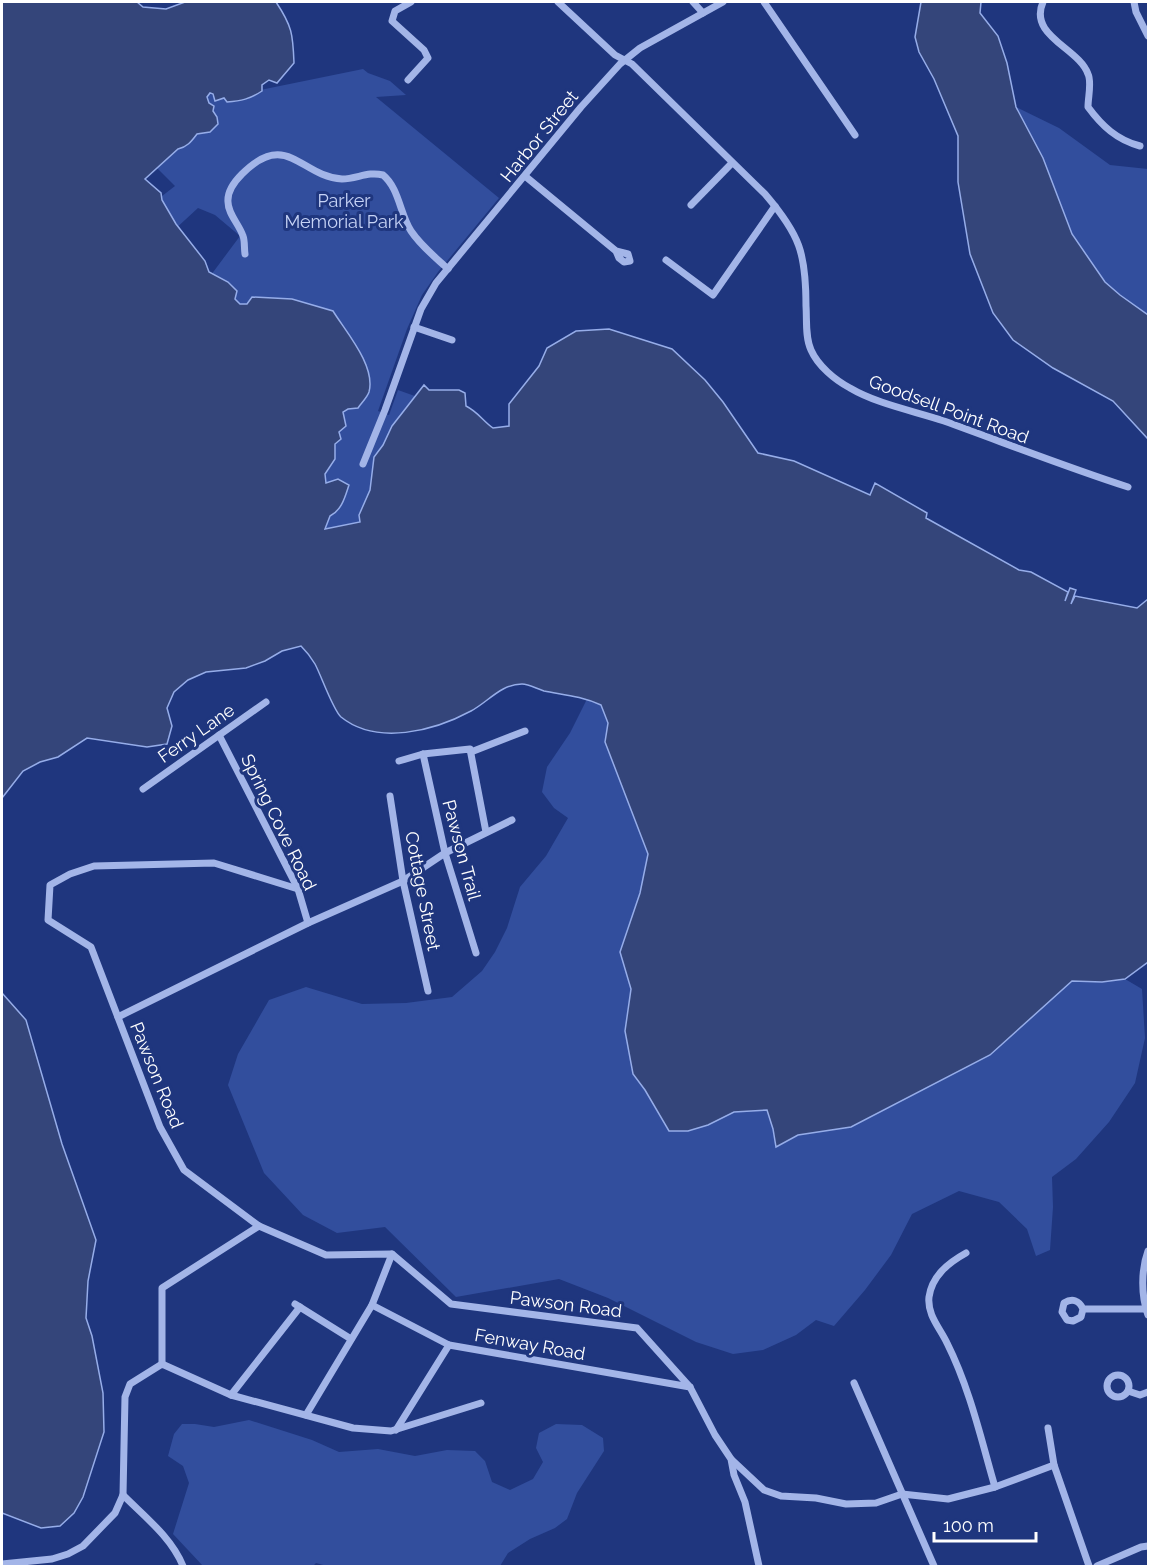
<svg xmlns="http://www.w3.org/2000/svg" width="1150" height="1568" font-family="Raleway,sans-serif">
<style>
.green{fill:#324e9d}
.water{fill:#34457a;stroke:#96ade9;stroke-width:1.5}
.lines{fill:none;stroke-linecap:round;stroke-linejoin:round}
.minor{stroke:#a3b5e8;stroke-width:7}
.labels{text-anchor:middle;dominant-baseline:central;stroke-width:6;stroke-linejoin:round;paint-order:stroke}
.street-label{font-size:18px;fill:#fff;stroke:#1f367e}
.park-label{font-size:18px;fill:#c6d3f6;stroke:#1f367e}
</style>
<rect width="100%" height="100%" fill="#1f367e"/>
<g class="green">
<path d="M363 69 368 73 390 81 406 95 376 97 499 198 438 272 422 295 407 329 378 411 389 415 398 390 423 399 370 490 359 515 360 522 325 529 324 485 243 307 208 279 240 236 215 215 198 208 173 231 153 203 175 186 153 164 209 93 214 97 250 92Z"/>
<path d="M1016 107 1059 128 1110 165 1148 169V315L1120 295 1105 282 1072 234 1043 158Z"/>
<path d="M587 699 601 705 608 723 605 742 648 854 640 893 620 952 631 989 625 1031 633 1074 645 1090 669 1131H688L708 1125 734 1112 767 1110 773 1129 776 1147 798 1135 851 1127 990 1055 1072 981 1102 982 1125 979 1142 989 1145 1038 1135 1083 1109 1122 1076 1159 1052 1177 1053 1207 1050 1250 1036 1256 1027 1229 999 1202 959 1191 912 1214 891 1255 865 1290 834 1326 816 1320 796 1335 763 1350 733 1354 696 1342 608 1298 559 1279 456 1297 385 1227 337 1233 303 1215 264 1173 228 1085 238 1054 269 1000 306 987 362 1004 406 1003 452 997 482 971 495 952 507 928 520 887 546 856 568 818 554 808 542 792 547 767 570 733Z"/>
<path d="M249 1420 312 1440 339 1452 378 1449 415 1456 447 1450 475 1451 485 1461 492 1482 510 1490 533 1479 543 1462 536 1448 539 1433 556 1424 582 1425 603 1438 604 1451 577 1493 567 1519 555 1528 530 1539 508 1553 500 1566H327L316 1563 313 1566H203L173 1534 189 1483 183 1466 168 1456 174 1434 182 1424H195L214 1427Z"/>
</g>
<g class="water">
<path d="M2 2H137L143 7 166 9 185 2H276C292 26 293 34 294 63L277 83 269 80 262 85V91C250 99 241 101 227 102L224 98 215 101 213 94 210 93 207 97 209 103 214 106 213 111 217 117 218 124 210 132 197 134C191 142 187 147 178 149L145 179 161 193 162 200 176 224 205 261 209 272 228 282 237 291 235 299 240 304H247L252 297 292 299 333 311C346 332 376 366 369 392 367 398 361 403 358 408L348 409 343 412 346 426 339 432 341 439 335 444V459L325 474 326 483 338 479 349 485C345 497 342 510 330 516L325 529 360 522 359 515 370 490 374 457 383 445 392 426 424 385 429 390H459L465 393 466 406C478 412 483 421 493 428L509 426V404L539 366 547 348 576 331 609 329 672 349 705 380 723 402 758 453 794 461 870 495 875 483 927 513 926 518 1019 570 1031 572 1068 592 1065 601 1070 588 1076 590 1071 604 1075 596 1137 608 1148 599V962L1125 979 1102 982 1072 981 990 1055 851 1127 798 1135 776 1147 773 1129 767 1110 734 1112 708 1125 688 1131H669L645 1090 633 1074 625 1031 631 989 620 952 640 893 648 854 605 742 608 723 601 705C581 696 565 695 544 691 537 689 529 684 522 684 501 684 488 702 471 711 434 731 377 746 341 717 333 710 321 675 315 664 311 657 306 651 301 646L282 651 265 661 246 668 206 672 188 680 174 692 167 708 172 726 167 744 147 747 87 738 58 757 40 762 23 771 2 798Z"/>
<path d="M921 2H981L980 13 998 36 1007 63 1016 107 1043 158 1072 234 1105 282 1120 295 1148 315V439L1113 401 1053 368 1013 340 993 313 970 254 958 182V136L934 79 919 52 915 37Z"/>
<path d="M2 993 26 1020 62 1144 96 1240 88 1281 86 1318 92 1336 103 1393 104 1432 83 1497 74 1513 60 1526 41 1528 2 1513Z"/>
</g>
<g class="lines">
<g class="minor">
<path d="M558 2 615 55 632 64 765 194C800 235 806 253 806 306 807 320 805 337 811 350 818 366 835 380 850 388 877 404 914 411 944 421 1005 443 1066 467 1128 487"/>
<path d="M693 2 703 13"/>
<path d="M764 2 855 135"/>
<path d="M1043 2C1028 36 1079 48 1088 74 1092 82 1088 97 1088 107 1102 126 1117 140 1140 146"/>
<path d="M1134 2 1136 12 1148 36"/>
<path d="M408 80 428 58 424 50 392 21 395 11 411 2"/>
<path d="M525 176 616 251 619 258 624 262 630 261 628 254 616 251"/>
<path d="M691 205 732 163"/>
<path d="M245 254C244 248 245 241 243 236 239 224 228 214 228 202 227 191 235 181 242 174 287 129 301 177 342 179 357 179 368 171 383 175 399 188 400 214 411 231 421 246 435 257 448 269"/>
<path d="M666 260 713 295 775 206"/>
<path d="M414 327 452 340"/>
<path d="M363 464 385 410 421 309 436 283 581 107 620 64 640 48 723 2"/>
<path d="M219 735 298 889 308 923"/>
<path d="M471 752 525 731"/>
<path d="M423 754 445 853 476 953"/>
<path d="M399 761 423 754 470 749 486 832"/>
<path d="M143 789 266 702"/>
<path d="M390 796 403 881 428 991"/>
<path d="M298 889 214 863 94 866 70 874 50 885 48 920 91 947 160 1127 184 1170 259 1226 326 1255 392 1254 451 1304 637 1328 690 1387 715 1435 731 1459 734 1475 745 1502 759 1566"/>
<path d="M118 1017 308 923 403 881 445 853 512 820"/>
<path d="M1148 1251C1141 1270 1141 1296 1148 1315"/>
<path d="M966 1253C948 1263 932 1276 929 1297 927 1315 940 1328 947 1343 970 1389 981 1439 995 1487"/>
<path d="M295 1304 351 1339"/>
<path d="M372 1305 449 1345 690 1387"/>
<path d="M1083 1309 1081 1317 1073 1321 1067 1320 1062 1312 1064 1303C1072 1298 1079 1300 1083 1309H1148"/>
<path d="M162 1364V1288L259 1226"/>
<circle cx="1118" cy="1386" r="11"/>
<path d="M854 1383 934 1566"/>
<path d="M1128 1391 1140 1395 1148 1392"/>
<path d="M231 1395 300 1307"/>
<path d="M306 1415 372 1305 392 1254"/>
<path d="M1048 1428 1054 1465 1089 1566"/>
<path d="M396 1430 449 1345"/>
<path d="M732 1460 764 1490 781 1496 816 1498 846 1504 876 1503 902 1494 948 1499 995 1487 1054 1465"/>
<path d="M123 1495C145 1517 171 1537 183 1566"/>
<path d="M2 1564 52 1559 68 1554 83 1546 115 1513 123 1495 125 1397 130 1384 162 1364 231 1395 353 1428 391 1431 481 1403"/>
<path d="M1097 1566 1141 1547 1148 1546"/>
</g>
</g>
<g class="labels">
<g class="street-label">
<text transform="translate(539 136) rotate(-51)">Harbor Street</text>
<text transform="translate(949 409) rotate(20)">Goodsell Point Road</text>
<text transform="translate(196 733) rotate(-35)">Ferry Lane</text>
<text transform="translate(279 822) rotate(64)">Spring Cove Road</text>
<text transform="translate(462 850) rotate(75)">Pawson Trail</text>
<text transform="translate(423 891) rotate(79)">Cottage Street</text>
<text transform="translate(157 1075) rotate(68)">Pawson Road</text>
<text transform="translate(566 1304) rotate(7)">Pawson Road</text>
<text transform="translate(530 1344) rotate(10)">Fenway Road</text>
</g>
<g class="park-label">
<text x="344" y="200">Parker<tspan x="344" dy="21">Memorial Park</tspan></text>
</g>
</g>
<rect width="1150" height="1568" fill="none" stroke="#ffffff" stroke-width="6"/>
<path d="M934 1532v9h102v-9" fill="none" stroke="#ffffff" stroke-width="3"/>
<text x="943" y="1532" font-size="18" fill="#ffffff" stroke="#1f367e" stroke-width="4.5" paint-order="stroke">100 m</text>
</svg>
